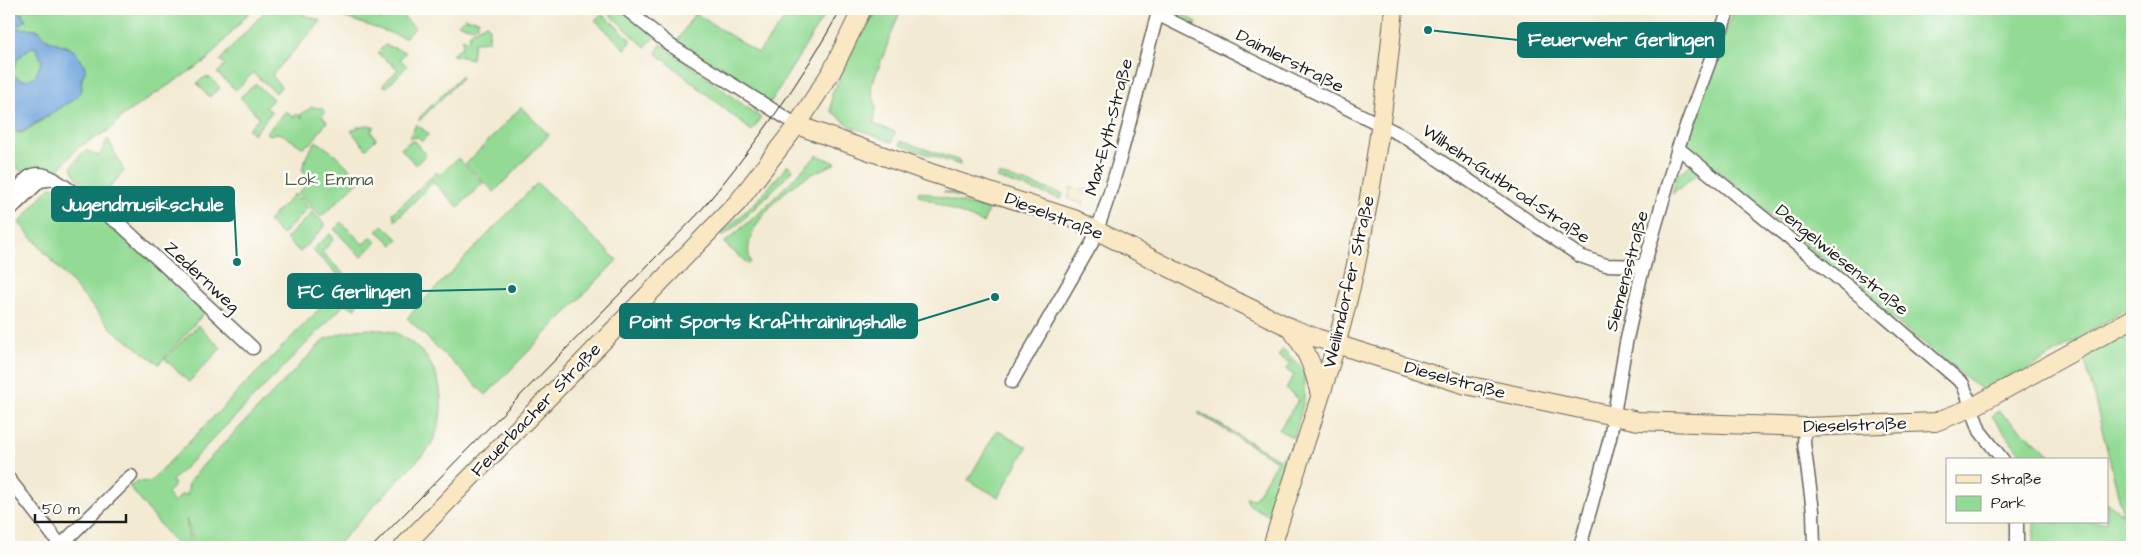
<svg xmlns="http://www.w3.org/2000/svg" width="2141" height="556" font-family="'Architects Daughter',sans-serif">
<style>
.green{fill:#93db95;stroke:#587c58}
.sand{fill:#eeda9e;stroke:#857b5d}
.water{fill:#72a6de;stroke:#47617d;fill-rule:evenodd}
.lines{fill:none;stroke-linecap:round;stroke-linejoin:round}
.street-casing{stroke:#67645c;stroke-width:15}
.secondary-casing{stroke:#67645c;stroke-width:20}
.street{stroke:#fff;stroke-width:12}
.secondary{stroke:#fae7c3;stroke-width:18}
.tram{stroke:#1c1c1c;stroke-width:1}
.labels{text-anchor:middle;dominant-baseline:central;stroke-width:5;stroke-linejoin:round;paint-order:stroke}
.street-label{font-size:18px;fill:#1c1c1c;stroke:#fdfcf7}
.park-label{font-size:18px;fill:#465f46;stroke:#fdfcf7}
.leader{fill:none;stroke:#0f766e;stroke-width:2}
.callout-dot{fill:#0f766e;stroke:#fdfcf7;stroke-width:2}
.callout{fill:#0f766e;stroke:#0f766e;stroke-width:2}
.callout-label{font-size:19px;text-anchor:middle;font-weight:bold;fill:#fff}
</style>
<rect width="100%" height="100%" fill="#fdfcf7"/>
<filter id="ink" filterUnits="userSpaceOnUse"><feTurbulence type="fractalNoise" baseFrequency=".02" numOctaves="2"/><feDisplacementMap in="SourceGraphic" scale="10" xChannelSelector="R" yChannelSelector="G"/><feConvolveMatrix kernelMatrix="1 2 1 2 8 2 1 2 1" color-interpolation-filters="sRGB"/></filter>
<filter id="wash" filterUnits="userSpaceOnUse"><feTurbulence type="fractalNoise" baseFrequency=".0096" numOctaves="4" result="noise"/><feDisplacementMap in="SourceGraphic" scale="20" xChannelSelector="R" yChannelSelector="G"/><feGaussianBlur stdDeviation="1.12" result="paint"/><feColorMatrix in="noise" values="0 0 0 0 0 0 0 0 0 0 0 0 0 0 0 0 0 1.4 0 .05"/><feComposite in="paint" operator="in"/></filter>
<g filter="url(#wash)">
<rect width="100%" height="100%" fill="#f3ead3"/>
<g class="green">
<path d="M17 9H252L207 60 123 115 111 129 77 148 58 170 40 167 24 173 18 169 17 165 9 162V126L16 133 24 132 77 97C83 87 81 77 85 67L69 47 50 41 37 29 9 28V22L20 25 23 14Z"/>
<path d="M267 9H290L321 21 272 75 281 87 276 93 253 73 236 90 217 73 225 65 220 60Z"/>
<path d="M320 9H378L374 15 380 20 386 16 385 9H400L403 16 415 28 405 38Z"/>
<path d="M604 9H626L656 36 645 47Z"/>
<path d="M793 9H828L770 103 676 43 695 13 758 53Z"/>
<path d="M873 9H877L867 26 880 9H901L871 87 876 107 874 124 895 132 892 142 852 127 831 111 832 94Z"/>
<path d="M1171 9H1181L1180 13 1197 22 1194 28 1179 20Z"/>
<path d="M1734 9H2132V306L2001 386 1980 389 1883 311 1684 142Z"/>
<path d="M600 15 606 17 629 38 630 42 625 49 595 20Z"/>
<path d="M465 17 467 19 479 20 477 26 473 28 458 24Z"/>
<path d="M486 24 489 26V41L474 42 472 59 452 55 462 47 463 38 468 41 470 33Z"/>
<path d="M661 44 761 118 752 131 656 53Z"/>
<path d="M385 45 406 52 400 59 407 66 387 87 383 85 398 69 377 53Z"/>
<path d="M31 47 36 48 42 61 36 75C28 82 19 82 12 73L17 59Z"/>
<path d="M461 76 462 78 419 121 420 117Z"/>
<path d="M205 77 211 78 220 88 209 97 197 83Z"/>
<path d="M256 84 273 99 266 107 272 112 254 134 248 129 259 117 240 97Z"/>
<path d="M312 107 321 108 326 112 322 116 327 122 311 143 302 147 282 134 275 133 271 135 266 133 286 111 293 117 297 114 303 119 300 115Z"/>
<path d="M521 107 549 135 494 192 466 164Z"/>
<path d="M416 124 429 134 422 141 418 137 410 138Z"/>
<path d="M368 125 375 127 371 131 376 139 366 149 351 131 358 127Z"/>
<path d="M108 139 124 171 100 199 76 177 71 167 85 150 99 156Z"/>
<path d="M316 141 336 155 360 180 321 217 297 194 306 185 308 177 302 169 308 153Z"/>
<path d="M414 141 426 155 416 165 401 149 409 142Z"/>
<path d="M901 141 960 161V165L900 145Z"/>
<path d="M817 155 836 163C824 169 812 173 801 180 779 194 738 234 751 262L748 264 724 243 757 215Z"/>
<path d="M458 158 483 183 458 207 433 182 395 221 393 213 437 172 440 175Z"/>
<path d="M1693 163 1702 170 1672 194 1677 175Z"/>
<path d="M788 165 793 170 743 220 722 237 723 231 756 202Z"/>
<path d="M999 174 1063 194 1061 199 997 178Z"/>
<path d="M537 183 617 260 486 395 407 318Z"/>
<path d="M50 187C78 186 181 289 205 312L159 364 113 330 19 223Z"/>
<path d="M919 191 988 210 983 223 918 195Z"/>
<path d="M943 192H958L989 199 987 204Z"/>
<path d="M294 194 308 208 282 235 268 221Z"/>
<path d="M312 212 326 225 300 252 286 239Z"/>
<path d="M341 222 363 244 372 237 377 242 361 257 334 229Z"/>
<path d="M383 225 398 239 393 245 377 231Z"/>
<path d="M330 234 334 239 322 252 355 285 350 286 312 250Z"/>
<path d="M343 294 358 304 355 309 345 304 172 481 175 485 167 493 174 503 183 493 187 496 189 482 205 463 324 340C347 330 367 326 392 332 398 333 404 338 409 341 444 364 450 413 429 448L335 547H195L186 519 190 543 192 547H178L129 486 137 481 150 482 324 304 329 307Z"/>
<path d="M198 325 221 348 189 382 165 359Z"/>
<path d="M2132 330V507L2123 515 2132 547H2034V522H2107V502L2123 514 2084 356Z"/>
<path d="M1283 349 1304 370V400L1294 438 1279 430 1299 399 1286 389 1294 375 1286 370 1291 363 1278 356Z"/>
<path d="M1998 411 2057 460H2025L1992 416Z"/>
<path d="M1199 412 1280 460 1285 453 1289 455 1271 513 1268 515 1248 504 1247 498 1255 499 1277 461 1199 414Z"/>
<path d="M997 430 1027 447 998 497 968 480Z"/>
</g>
<path class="sand" d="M1071 187 1079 190 1086 189 1082 204 1068 199Z"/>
<g class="water">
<path d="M9 9C20 9 20 12 26 20L20 25 10 23Z"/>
<path d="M9 28 37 29 44 38 75 51 85 67V72L81 79 82 89 77 97 20 133 9 126ZM31 47 36 48 42 61 36 75C28 82 19 82 12 73L17 59Z"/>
</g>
</g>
<g filter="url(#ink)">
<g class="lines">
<defs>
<g id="street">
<path d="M626 9 670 45 797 125"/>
<path d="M1157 14 1405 137 1580 256 1606 265 1644 266"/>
<path d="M1678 148 1883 315 1963 384 1980 431 2003 460"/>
<path d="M9 205C21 185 28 164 54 179L121 225 253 348"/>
<path d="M11 209 40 181 54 179"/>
<path d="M1012 382 1092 243C1122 167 1137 87 1159 9"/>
<path d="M1805 427 1804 443 1813 511 1814 547"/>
<path d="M9 479 62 547"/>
<path d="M2017 522V547"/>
<path d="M61 545 131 476"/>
<path d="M1580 547 1610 438 1626 343 1640 280 1678 148 1729 9"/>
</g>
<g id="secondary">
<path d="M797 125 931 173 1074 219 1219 293 1291 328 1317 338 1466 385 1638 421 1805 427 1935 422 1971 408 2132 319"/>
<path d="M1291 329C1307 350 1315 370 1320 396"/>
<path d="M403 547 738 202 797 125 832 71 862 9"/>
<path d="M1272 547C1294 472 1322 399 1342 323 1369 220 1384 114 1394 9"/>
</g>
</defs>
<use href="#street" class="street-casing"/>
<use href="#secondary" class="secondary-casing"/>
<use href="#street" class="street"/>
<use href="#secondary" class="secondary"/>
<path class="tram" d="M372 547 697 215C752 150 800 83 841 9"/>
</g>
</g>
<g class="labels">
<g class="street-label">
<text transform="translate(1290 61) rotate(27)">Daimlerstraße</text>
<text transform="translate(1109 127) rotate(-75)">Max-Eyth-Straße</text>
<text transform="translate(1506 184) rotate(34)">Wilhelm-Gutbrod-Straße</text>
<text transform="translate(1054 216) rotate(21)">Dieselstraße</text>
<text transform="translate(1842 260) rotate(39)">Dengelwiesenstraße</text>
<text transform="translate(1627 271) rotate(-75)">Siemensstraße</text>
<text transform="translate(202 277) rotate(43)">Zedernweg</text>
<text transform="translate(1349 282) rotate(-77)">Weilimdorfer Straße</text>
<text transform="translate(1455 380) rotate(15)">Dieselstraße</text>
<text transform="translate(536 410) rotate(-46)">Feuerbacher Straße</text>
<text transform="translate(1855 425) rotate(-2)">Dieselstraße</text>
</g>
<g class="park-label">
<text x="329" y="179">Lok Emma</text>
</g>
</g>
<path class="leader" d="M1428 30L1518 40M237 262L234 204M512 289L421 291M995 297L917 321"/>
<g class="callout-dot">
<circle cx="1428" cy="30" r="5"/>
<circle cx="237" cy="262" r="5"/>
<circle cx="512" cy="289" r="5"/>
<circle cx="995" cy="297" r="5"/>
</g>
<g class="callout">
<rect x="1518" y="23" width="206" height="34" rx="5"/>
<rect x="52" y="187" width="182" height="34" rx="5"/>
<rect x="288" y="274" width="133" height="34" rx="5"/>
<rect x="620" y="304" width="297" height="34" rx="5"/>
</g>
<g class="callout-label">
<text x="1621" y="46">Feuerwehr Gerlingen</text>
<text x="143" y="211">Jugendmusikschule</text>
<text x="354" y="298">FC Gerlingen</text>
<text x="768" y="328">Point Sports Krafttrainingshalle</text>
</g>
<rect width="2141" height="556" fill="none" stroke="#fdfcf7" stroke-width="30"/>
<rect x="1946" y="458" width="162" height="65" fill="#fdfcf7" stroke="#a3a29f"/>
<rect x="1956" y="475" width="25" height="8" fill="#fae7c3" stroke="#a3a29f"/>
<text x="1991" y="484" font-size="15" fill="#1c1c1c">Straße</text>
<rect x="1956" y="496" width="25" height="15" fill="#93db95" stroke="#a3a29f"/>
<text x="1991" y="508" font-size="15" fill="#1c1c1c">Park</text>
<path d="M35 514v8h91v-8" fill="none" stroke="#1c1c1c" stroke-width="2.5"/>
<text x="42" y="514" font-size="15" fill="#1c1c1c" stroke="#fdfcf7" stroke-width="4" paint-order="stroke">50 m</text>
</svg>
